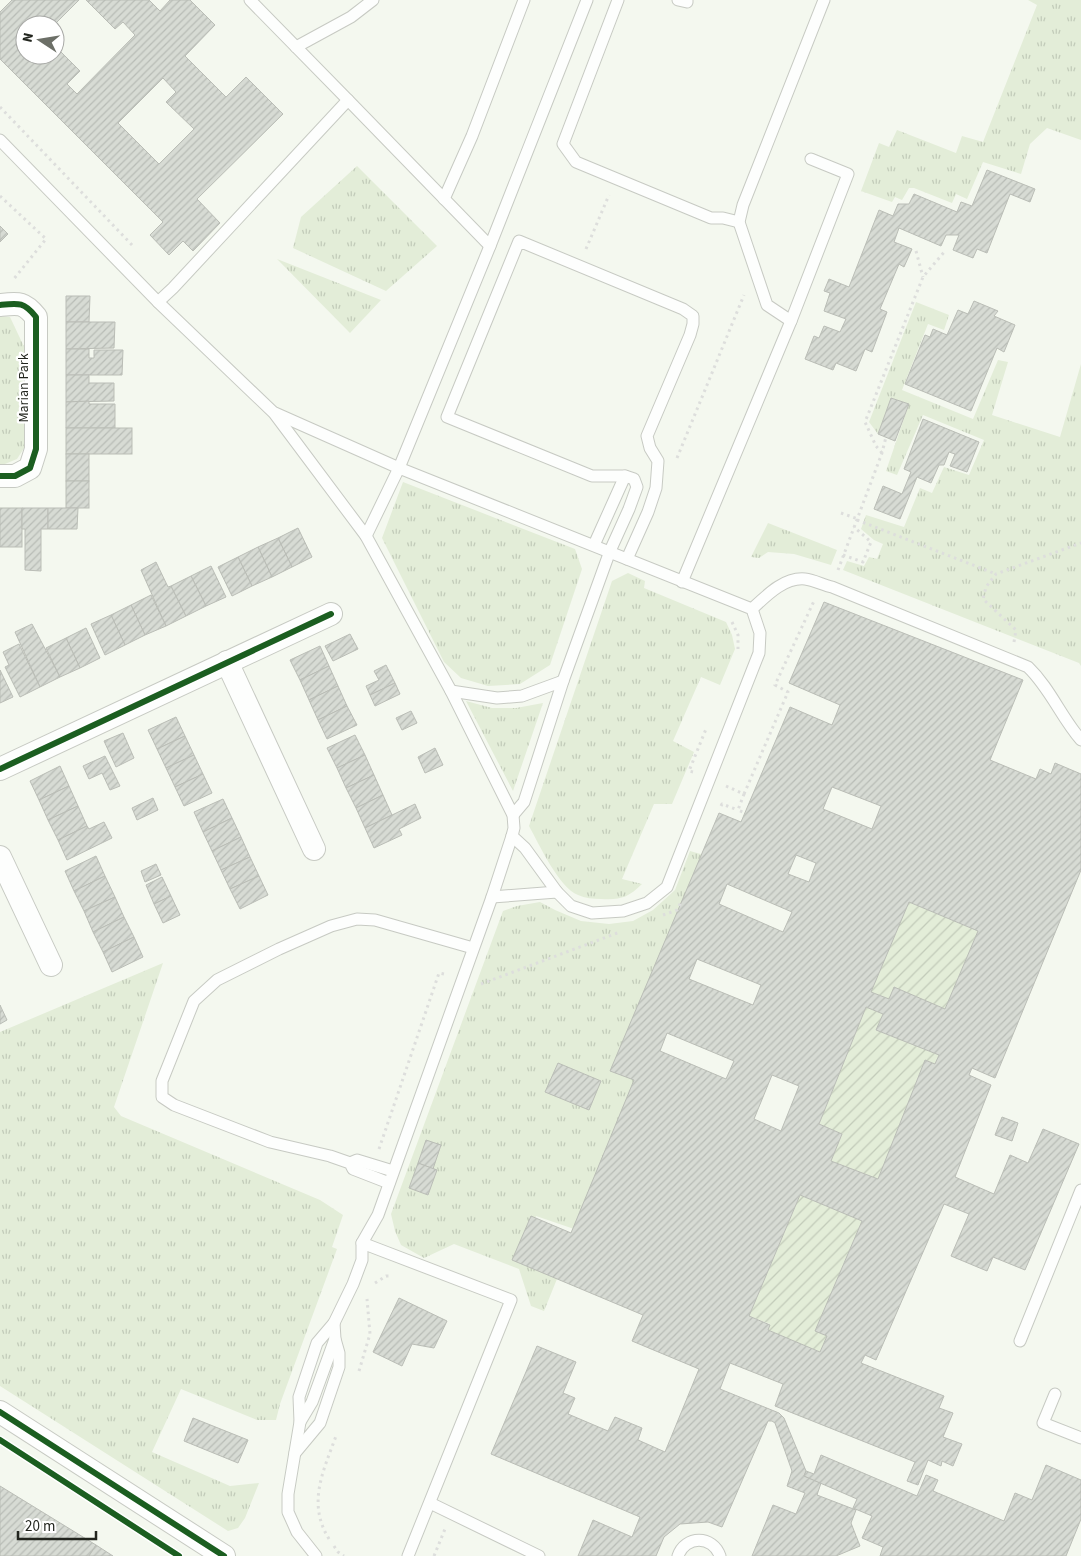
<svg xmlns="http://www.w3.org/2000/svg" width="1081" height="1556" font-family="'Source Sans 3',sans-serif">
<style>
.grass{fill:url(#grass-tufts)}
.garden{fill:url(#garden-furrows)}
.building{fill:url(#building-hatch);stroke:#babdb6;fill-rule:evenodd}
.lines{fill:none;stroke-linecap:round;stroke-linejoin:round}
.service-casing{stroke:#c7cac3;stroke-width:13}
.minor-casing{stroke:#c7cac3;stroke-width:24}
.path{stroke:#dddedc;stroke-width:3;stroke-dasharray:2.5 4;stroke-linecap:butt}
.service{stroke:#fdfefd;stroke-width:11}
.minor{stroke:#fdfefd;stroke-width:22}
.cycleway-casing{stroke:#fff;stroke-width:9}
.cycleway{stroke:#1b5e20;stroke-width:6}
.labels{text-anchor:middle;dominant-baseline:central;stroke-width:4.5;stroke-linejoin:round;paint-order:stroke}
.street-label{font-size:14px;fill:#22251e;stroke:#fff}
</style>
<defs>
<pattern id="grass-tufts" width="24" height="20" patternUnits="userSpaceOnUse" patternTransform="scale(1.25)"><rect width="24" height="20" fill="#e3edd8"/><path d="M3 7l-1-3M5 7V3M7 7l1-3M15 17l-1-3M17 17v-4M19 17l1-3" fill="none" stroke="#c2cbb9"/></pattern>
<pattern id="garden-furrows" width="10" height="10" patternUnits="userSpaceOnUse" patternTransform="scale(1.25)"><rect width="10" height="10" fill="#e3edd8"/><path d="M-1 1l2-2M0 10L10 0M9 11l2-2" fill="none" stroke="#c2cbb9"/></pattern>
<pattern id="building-hatch" width="6" height="6" patternUnits="userSpaceOnUse" patternTransform="scale(1.25)"><rect width="6" height="6" fill="#d7dbd4"/><path d="M-1 1l2-2M0 6l6-6M5 7l2-2" fill="none" stroke="#b8bcb6"/></pattern>
</defs>
<rect width="100%" height="100%" fill="#f4f8ef"/>
<g class="grass">
<path d="M1028 0H1081V140L1047 128 1030 144 1021 174 983 162 967 199 956 194 952 203 914 188H909L902 200 895 197 892 202 861 191 879 143 889 147 897 130 956 153 962 136 983 142 1037 5Z"/>
<path d="M357 166 437 246 386 291 293 248 301 217Z"/>
<path d="M277 259 381 300 350 333Z"/>
<path d="M916 302 949 315 944 330 928 324 902 390 973 419 998 360 1008 362 992 415 1060 437 1081 364V666L1079 663 843 570 847 561 864 566 869 557 877 559 883 544 874 540 861 529 866 515 904 527 920 488 932 493 944 467 969 475 984 440 923 415 897 475 886 471 909 404 891 398 878 434 869 422Z"/>
<path d="M0 316 10 317 27 353 26 445 17 459 0 466Z"/>
<path d="M403 482 575 549 582 569 550 665 520 684 488 686 461 678 444 662 382 538Z"/>
<path d="M768 523 837 550 831 565 794 554 768 552 759 558 751 557Z"/>
<path d="M628 573 645 581 644 588 726 622 732 635 735 649 720 685 701 677 673 741 694 752 672 804H654L622 879 642 884C628 898 620 900 601 899 593 899 585 898 578 895 559 888 539 844 529 826L612 581Z"/>
<path d="M466 701 492 708H516L543 703 513 791Z"/>
<path d="M690 851 704 855 639 1080 577 1230 536 1216 518 1257 559 1274 544 1311 531 1306 519 1269 454 1244 424 1258 401 1245 395 1231 391 1214 503 911 517 906 540 902 555 910 581 921 609 924 633 921 653 910 675 890Z"/>
<path d="M163 963 114 1107 121 1116 320 1200 343 1215 332 1247 337 1249 280 1404 276 1420H257L181 1389 152 1452 230 1486 259 1483 245 1518 238 1528 228 1531 0 1386V1032Z"/>
</g>
<g class="garden">
<path d="M909 902 978 931 945 1009 894 987 889 999 871 992Z"/>
<path d="M866 1007 883 1014 876 1030 939 1055 935 1064 925 1060 878 1179 831 1161 842 1134 819 1124Z"/>
<path d="M800 1195 862 1221 815 1331 827 1336 820 1352 768 1330 770 1324 749 1316Z"/>
</g>
<g class="building">
<path d="M12 0H79L54 25H25V55H55V46L80 71 67 84 77 94 135 35 123 22 115 29 86 0H149L160 11 170 0H190L215 25 185 56 226 97 246 77 283 114 197 199 220 223 193 251 183 241 169 255 150 235 163 222 0 59V12ZM163 78 176 92 166 102 194 129 159 164 118 123Z"/>
<path d="M987 170 1035 189 1030 202 1010 194 987 253 977 249 973 258 953 250 959 235H946L941 246 899 228 894 242 912 249 904 267 899 264 880 309 887 312 872 352 865 349 856 371 836 363 833 370 805 359 814 336 819 338 824 326 840 332 846 319 824 311 830 293 824 291 829 279 849 287 879 210 893 216 898 204H909L914 194 957 212 961 202 972 206Z"/>
<path d="M0 226 8 234 0 242Z"/>
<path d="M66 296H90L89 322H66Z"/>
<path d="M974 301 998 311 994 316 1015 325 1004 352 997 348 971 411 905 384 925 335 930 337 933 329 947 335 958 310 968 314Z"/>
<path d="M66 322H115L114 348 66 349Z"/>
<path d="M66 349H89V358H94V350H123L122 375H66Z"/>
<path d="M66 375H89V383H114V401L66 402Z"/>
<path d="M891 398 909 404 895 441 878 434Z"/>
<path d="M89 401V404H115V428H66V402Z"/>
<path d="M923 419 979 442 967 472 950 466 955 454 949 452 944 465H939L931 483 917 477 900 519 874 509 883 486 902 494 911 472 904 469Z"/>
<rect x="66" y="428" width="66" height="26"/>
<rect x="66" y="454" width="23" height="27"/>
<rect x="66" y="481" width="23" height="27"/>
<rect x="0" y="508" width="22" height="39"/>
<path d="M22 508H48V529H41V571L25 570V529H22Z"/>
<path d="M48 508H78L77 529H48Z"/>
<path d="M298 528 312 557 292 567 278 538Z"/>
<path d="M278 538 292 567 272 577 258 547Z"/>
<path d="M258 547 272 577 252 586 238 557Z"/>
<path d="M238 557 252 586 232 596 218 567Z"/>
<path d="M156 562 168 587 171 586 186 616 166 626 141 570Z"/>
<path d="M211 566 226 597 206 606 191 576Z"/>
<path d="M191 576 206 606 186 616 171 586Z"/>
<path d="M151 595 166 626 145 635 131 605Z"/>
<path d="M824 602 1023 680 990 760 1036 779 1040 769 1051 774 1055 763 1081 774V870L995 1078 972 1068 969 1075 991 1085 955 1177 994 1194 1010 1155 1028 1163 1043 1129 1079 1144 1025 1270 993 1257 987 1271 951 1256 969 1214 944 1204 876 1360 865 1355 861 1363 944 1396 939 1408 953 1413 943 1437 962 1444 953 1466 942 1461 941 1466 928 1460 918 1485 907 1481 915 1462 775 1406 783 1384 730 1363 720 1389 779 1413 784 1418 806 1471 804 1476 821 1483 817 1495 856 1510 851 1523 860 1546 836 1556H752L773 1505 796 1514 805 1493 787 1486 792 1471 775 1423 772 1421H768L722 1527 708 1522 680 1524 664 1537 656 1556H578L593 1520 632 1537 640 1517 491 1454 537 1346 576 1362 563 1393 575 1398 568 1414 608 1431 615 1417 642 1428 638 1440 665 1452 699 1369 632 1341 643 1315 512 1260 531 1216 571 1233 634 1080 610 1071 719 813 741 822 790 707 832 725 840 705 789 683ZM832 787 881 806 872 829 823 809ZM796 855 816 863 809 882 788 874ZM727 884 792 912 783 932 719 904ZM909 902 978 931 945 1009 894 987 889 999 871 992ZM697 959 761 985 753 1005 689 979ZM866 1007 883 1014 876 1030 939 1055 935 1064 925 1060 878 1179 831 1161 842 1134 819 1124ZM667 1033 734 1061 726 1079 660 1051ZM772 1075 799 1086 781 1131 754 1119ZM800 1195 862 1221 815 1331 827 1336 820 1352 768 1330 770 1325 749 1316Z"/>
<path d="M131 605 145 635 125 645 111 615Z"/>
<path d="M111 615 125 645 105 655 91 624Z"/>
<path d="M32 624 60 677 40 687 15 632Z"/>
<path d="M86 628 100 658 80 668 66 638Z"/>
<path d="M350 634 358 649 333 661 325 646Z"/>
<path d="M66 638 80 668 60 677 46 648Z"/>
<path d="M19 644 40 687 20 697 5 667 9 665 3 652Z"/>
<path d="M320 646 329 666 300 680 290 660Z"/>
<path d="M386 665 395 683 370 695 366 686 379 680 374 671Z"/>
<path d="M329 666 338 686 309 700 300 680Z"/>
<path d="M0 670 13 697 0 703Z"/>
<path d="M395 683 400 694 375 706 370 695Z"/>
<path d="M338 686 347 706 318 720 309 700Z"/>
<path d="M347 706 357 725 327 739 318 720Z"/>
<path d="M411 711 417 723 402 730 396 718Z"/>
<path d="M176 717 185 736 157 749 148 730Z"/>
<path d="M123 733 134 758 116 767 104 741Z"/>
<path d="M355 735 365 755 337 768 327 748Z"/>
<path d="M185 736 194 755 166 768 157 749Z"/>
<path d="M435 748 443 765 425 773 418 757Z"/>
<path d="M194 755 203 774 175 787 166 768Z"/>
<path d="M365 755 374 775 346 788 337 768Z"/>
<path d="M105 756 120 786 110 790 102 773 89 779 83 766Z"/>
<path d="M60 766 69 786 39 800 30 781Z"/>
<path d="M203 774 212 793 184 806 175 787Z"/>
<path d="M374 775 383 795 356 808 346 788Z"/>
<path d="M69 786 78 806 48 820 39 800Z"/>
<path d="M383 795 392 815 365 828 356 808Z"/>
<path d="M153 798 158 810 137 820 132 808Z"/>
<path d="M223 799 232 818 203 832 194 812Z"/>
<path d="M415 804 421 818 399 829 402 835 374 848 365 828Z"/>
<path d="M78 806 87 826 58 840 48 820Z"/>
<path d="M232 818 241 837 212 851 203 832Z"/>
<path d="M104 822 112 838 67 860 58 840 87 826 89 829Z"/>
<path d="M241 837 250 857 221 870 212 851Z"/>
<path d="M96 856 105 876 74 891 65 871Z"/>
<path d="M250 857 259 876 230 889 221 870Z"/>
<path d="M156 864 161 875 145 882 141 871Z"/>
<path d="M105 876 115 897 84 911 74 891Z"/>
<path d="M259 876 268 895 240 909 230 889Z"/>
<path d="M162 877 171 896 154 904 146 885Z"/>
<path d="M171 896 180 915 163 923 154 904Z"/>
<path d="M115 897 124 917 93 932 84 911Z"/>
<path d="M124 917 134 937 103 952 93 932Z"/>
<path d="M134 937 143 957 112 972 103 952Z"/>
<path d="M0 1005 7 1020 0 1024Z"/>
<path d="M558 1063 601 1081 589 1110 545 1092Z"/>
<path d="M1002 1117 1018 1123 1012 1141 995 1135Z"/>
<path d="M426 1140 441 1145 433 1169 418 1163Z"/>
<path d="M418 1163 437 1170 428 1195 409 1188Z"/>
<path d="M399 1298 447 1321 434 1348 412 1344 402 1366 373 1352Z"/>
<path d="M193 1418 248 1440 238 1463 184 1441Z"/>
<path d="M821 1455 917 1496 926 1475 938 1480 933 1491 1004 1521 1015 1493 1032 1500 1046 1465 1081 1480V1519L1066 1556H880L883 1547 862 1538 872 1516 853 1508 857 1499 804 1476 806 1471 814 1474Z"/>
<path d="M0 1486 96 1545 89 1556H0Z"/>
<path d="M96 1545 113 1556H89Z"/>
</g>
<g class="lines">
<defs>
<g id="service">
<path d="M250 0 348 100"/>
<path d="M618 0 563 144 576 162 711 218H723L739 222"/>
<path d="M678 0 687 2V0"/>
<path d="M296 47 351 17 373 0"/>
<path d="M0 140 158 302 274 413 366 536 451 691 513 815 514 828 512 836 492 897 378 1215 362 1243V1260L353 1284 334 1323 317 1343 299 1397 300 1422 288 1494V1512L297 1532 316 1556"/>
<path d="M444 199 472 136 524 0"/>
<path d="M158 302 173 288 348 100 490 246"/>
<path d="M791 321 767 305 739 222 743 205 824 0"/>
<path d="M275 413 399 468 752 609 760 633 759 653 667 887 647 903 623 911 592 913 571 906 557 892 525 848 512 836"/>
<path d="M366 536 399 468 490 246 587 0"/>
<path d="M594 545 625 476"/>
<path d="M682 582 791 321 848 174 811 159"/>
<path d="M752 609C766 596 784 577 805 579 814 580 823 585 832 587L1028 667C1050 688 1061 717 1081 740"/>
<path d="M451 691 497 698 522 696 563 681"/>
<path d="M513 815 524 802 563 681 610 551 629 509 637 487 634 479 625 476H592L447 417 519 241 683 309 693 316V324L690 335 647 436 650 448 658 461 656 488 648 512 627 559"/>
<path d="M492 897 557 892"/>
<path d="M350 1163 357 1160 393 1171"/>
<path d="M389 1183 353 1169 350 1163 330 1156 270 1142 174 1105 162 1097V1081L194 1001 217 980 279 949 331 926 357 919 375 920 473 948"/>
<path d="M362 1243 511 1300 408 1556"/>
<path d="M1020 1341 1081 1190"/>
<path d="M1055 1394 1043 1423 1081 1438"/>
<path d="M300 1422 312 1402 335 1339"/>
<path d="M295 1453 320 1423 339 1367V1353L335 1339 334 1323"/>
<path d="M430 1503 539 1556"/>
<path d="M678 1556C685 1535 713 1535 720 1556"/>
</g>
<g id="minor">
<path d="M0 305C19 303 24 302 36 317V449L30 468 15 476H0"/>
<path d="M227 662 314 849"/>
<path d="M0 769 331 614"/>
<path d="M0 857 51 965"/>
<path d="M0 1412 224 1556"/>
</g>
</defs>
<use href="#service" class="service-casing"/>
<use href="#minor" class="minor-casing"/>
<g class="path">
<path d="M0 107 133 246"/>
<path d="M0 196 46 239 13 280"/>
<path d="M586 249 609 195"/>
<path d="M916 251 923 277"/>
<path d="M882 453 876 446 865 422 923 277 945 251"/>
<path d="M677 458 744 295"/>
<path d="M841 513 858 519"/>
<path d="M857 520 996 574"/>
<path d="M843 555 863 562 871 542 854 527"/>
<path d="M838 570 882 453 886 437"/>
<path d="M732 622 738 635V649"/>
<path d="M1014 642 1016 630 983 599 986 587 996 574 1081 543"/>
<path d="M693 772 689 771 706 729"/>
<path d="M726 786 744 794 738 810 745 813"/>
<path d="M744 794 788 692 775 685 814 601"/>
<path d="M721 806 722 804 738 810"/>
<path d="M663 915 677 910 681 902"/>
<path d="M481 984 620 932"/>
<path d="M379 1149 439 973 444 974"/>
<path d="M375 1283 386 1276H391"/>
<path d="M359 1371 370 1334 367 1299"/>
<path d="M329 1539C307 1503 323 1472 336 1436"/>
<path d="M334 1546 338 1552 344 1556"/>
<path d="M434 1556 445 1529"/>
</g>
<use href="#service" class="service"/>
<use href="#minor" class="minor"/>
<defs>
<g id="cycleway">
<path d="M0 305C19 303 24 302 36 317V449L30 468 15 476H0"/>
<path d="M0 769 331 614"/>
<path d="M0 1412 224 1556"/>
<path d="M0 1440 179 1556"/>
</g>
</defs>
<use href="#cycleway" class="cycleway-casing"/>
<use href="#cycleway" class="cycleway"/>
</g>
<g class="labels">
<g class="street-label">
<text transform="translate(24 388) rotate(-90)">Marian Park</text>
</g>
</g>
<g transform="translate(40 40) rotate(282)"><circle r="24" fill="#ffffff" stroke="#a7a8a5"/>
<path d="M0-4L9 19L0 12L-9 19Z" fill="#6c6f67"/>
<text y="-8" font-size="14" font-weight="bold" text-anchor="middle" fill="#22251e">N</text>
</g>
<path d="M18 1531v8h78v-8" fill="none" stroke="#22251e" stroke-width="2.5"/>
<text x="25" y="1531" font-size="15" fill="#22251e" stroke="#ffffff" stroke-width="4" paint-order="stroke">20 m</text>
</svg>
